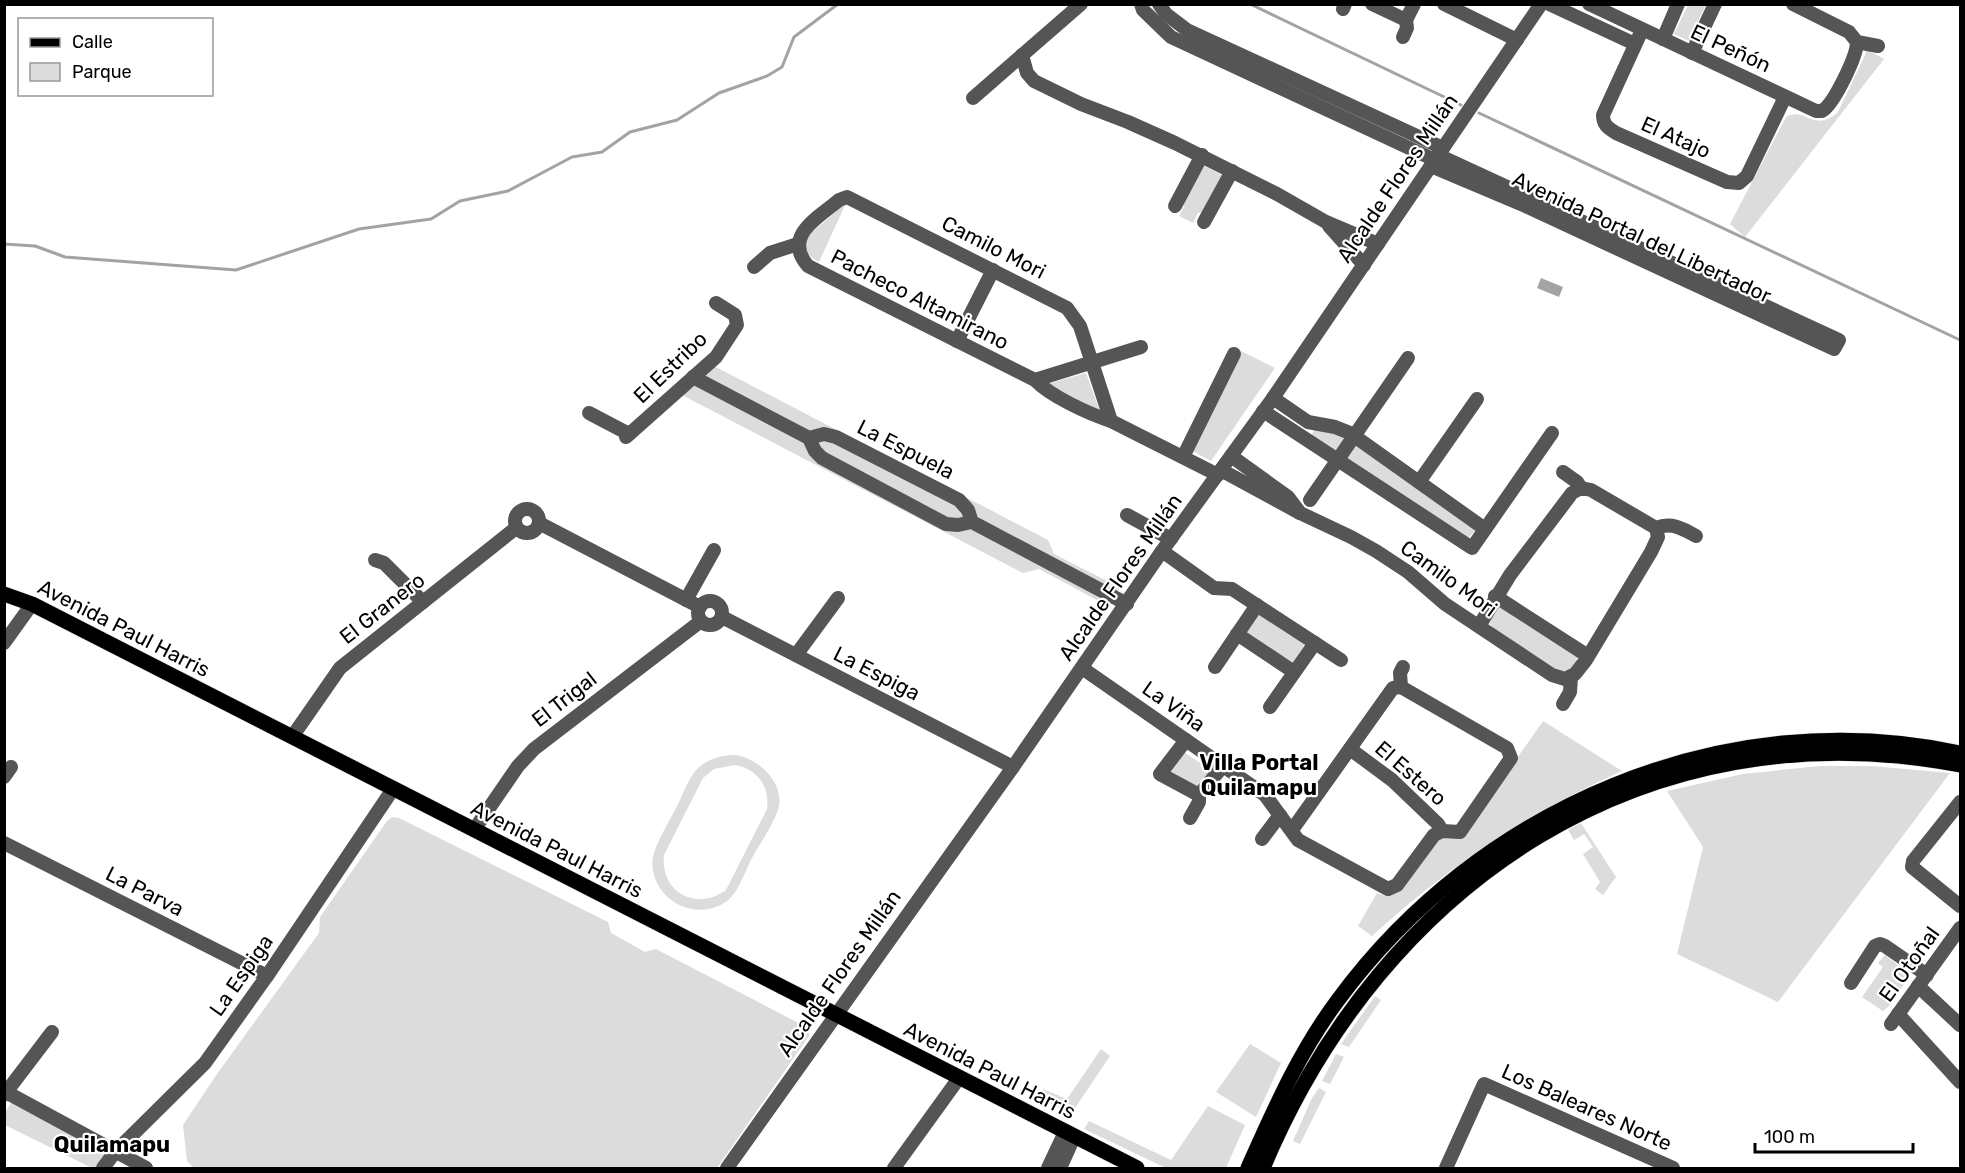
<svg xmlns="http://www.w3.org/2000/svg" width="1965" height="1173" font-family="Rubik,sans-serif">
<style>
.green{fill:#dcdcdc;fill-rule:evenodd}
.water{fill:#a3a3a3}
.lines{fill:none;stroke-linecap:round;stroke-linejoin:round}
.stream{stroke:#a3a3a3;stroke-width:3}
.major-casing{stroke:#dbdbdb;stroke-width:16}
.minor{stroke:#555;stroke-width:14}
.major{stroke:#000;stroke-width:15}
.labels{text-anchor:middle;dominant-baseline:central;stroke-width:4.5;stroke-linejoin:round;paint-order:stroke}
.street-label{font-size:21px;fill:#000;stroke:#fff}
.neighbourhood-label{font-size:22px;font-weight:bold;fill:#000;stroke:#fff}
</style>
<rect width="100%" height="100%" fill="#fff"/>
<g class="green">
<path d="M1688 5H1706L1695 27 1698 29 1691 42 1674 34Z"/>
<path d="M1866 49 1884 59 1745 237 1730 224 1786 117C1806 106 1813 134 1838 112L1865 55Z"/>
<path d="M1201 164 1224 176 1205 212 1198 213 1193 223 1179 216 1184 206 1182 199Z"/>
<path d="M846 203 819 262C806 255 803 249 808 236Z"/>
<path d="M1241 351 1275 368 1211 461 1190 450Z"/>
<path d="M712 365 1048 540 1054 554 1121 588 1117 592 980 519 970 503 810 432 705 377Z"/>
<path d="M1086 373 1101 414 1044 385Z"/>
<path d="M693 382 805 440 952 530H977L1112 601 1108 606 1039 569 1023 573 680 394Z"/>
<path d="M1315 429 1339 432 1476 529 1468 539 1310 437Z"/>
<path d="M828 438 961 508 965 513 961 520H954L820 450 819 445 822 439Z"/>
<path d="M1498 605 1577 655V664L1570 672H1559L1496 631 1490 624 1493 609Z"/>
<path d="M1259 613 1305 644 1290 666 1244 635Z"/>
<path d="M1543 721 1622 771C1529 813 1447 867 1372 936L1358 926 1377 893 1385 896 1398 893 1436 840 1445 837H1462Z"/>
<path d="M1182 751 1213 771 1198 791 1166 772Z"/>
<path d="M736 755C759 759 786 783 778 810 772 827 760 843 752 858 745 871 739 892 727 901 716 909 701 912 688 908 666 903 649 880 653 857 656 842 669 822 676 808 683 795 688 778 698 768 709 758 722 755 736 755ZM735 765C757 769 770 786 767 809L726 890C696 912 660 892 664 855L703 778 714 769Z"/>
<path d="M1820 766H1872L1950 773 1778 1002 1677 954 1703 847 1667 791 1743 774Z"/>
<path d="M392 817 399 818 608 922 611 933 645 952 656 949 810 1029 809 1036 717 1168H194L187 1161 183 1125 217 1074 319 933 320 917 387 821Z"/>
<path d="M1581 823 1616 877 1603 895 1595 889 1600 882 1583 854 1593 847 1584 834 1574 840 1568 830Z"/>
<path d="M1885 955 1910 975 1890 1005 1883 1011 1862 997 1883 967 1878 963Z"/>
<path d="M1375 996 1381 1000 1349 1047 1341 1044Z"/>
<path d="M1250 1044 1281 1063 1256 1117 1216 1092Z"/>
<path d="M1101 1049 1110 1056 1071 1114 1042 1099 1043 1089 1067 1099Z"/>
<path d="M1336 1054 1344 1057 1330 1084 1322 1081Z"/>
<path d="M1319 1088 1326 1092 1300 1144 1293 1141 1312 1098Z"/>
<path d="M11 1103 108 1153 95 1168H92L5 1125 4 1114Z"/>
<path d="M1208 1106 1245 1125 1226 1168H1166L1084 1129 1089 1121 1171 1160Z"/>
</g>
<path class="water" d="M1541 278 1563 287 1559 297 1537 288Z"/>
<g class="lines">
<g class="stream">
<path d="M1250 4 1461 105"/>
<path d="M1479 113 1960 340"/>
<path d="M4 244 35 246 65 257 236 270 359 229 431 219 460 201 508 191 572 157 602 152 630 132 677 120 719 93 767 76 782 67 794 37 838 4"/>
</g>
<defs>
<g id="major">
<path d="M4 594 32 604 1137 1168"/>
<path d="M1248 1168C1274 1110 1299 1052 1338 1000 1479 808 1724 702 1960 753"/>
<path d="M1263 1168C1383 881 1646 705 1960 765"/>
</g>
</defs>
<use href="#major" class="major-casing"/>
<g class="minor">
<path d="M1141 4 1143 10 1171 37 1435 160"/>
<path d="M1159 4 1166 14 1187 30 1443 148"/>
<path d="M1372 4 1406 20 1414 4"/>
<path d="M1444 4 1517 40"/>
<path d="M1549 4 1635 44"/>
<path d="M1589 4 1816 111H1822C1834 104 1857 56 1857 42"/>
<path d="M1793 4 1849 32 1857 42 1878 46"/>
<path d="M1343 9 1345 4"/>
<path d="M1642 30 1603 115C1603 125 1608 128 1616 133L1727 182 1739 183 1747 176 1785 97"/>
<path d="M1403 37 1407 28 1406 20"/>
<path d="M1663 39 1678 4"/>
<path d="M1692 53 1715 4"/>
<path d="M1022 55 1027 73 1034 81 1081 104 1128 122 1175 143 1277 194 1326 222 1378 244"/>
<path d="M973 98 1081 4"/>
<path d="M1431 166 1521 204 1834 349 1839 340 1438 155"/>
<path d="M1175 206 1202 155"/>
<path d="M1204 222 1232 171"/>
<path d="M1329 226 1364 265"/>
<path d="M754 267 770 253 798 244"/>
<path d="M957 341 993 270"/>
<path d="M693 377 809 438 815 451 822 458 946 524 958 525 972 522 1127 604"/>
<path d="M1035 380 1141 347"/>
<path d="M1273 398 1308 422 1335 427 1350 433 1485 529"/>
<path d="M1263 411 1472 548 1552 433"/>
<path d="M589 413 629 434"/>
<path d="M1111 421C1089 414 1050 396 1035 380L808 266C782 236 818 218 839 200L847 197 1067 308 1080 326 1111 421 1218 475"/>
<path d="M626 437 716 357 737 325 735 315 716 303"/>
<path d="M809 438 824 434 836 437 959 500 968 510 972 522"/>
<path d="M1183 457 1234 354"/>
<path d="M1221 470 1300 513 1288 497 1231 456"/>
<path d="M1563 472 1577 482 1581 488"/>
<path d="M1419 482 1477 399"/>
<path d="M1310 500 1408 358"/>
<circle cx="527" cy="521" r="12"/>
<path d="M1300 513 1351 537 1376 551 1408 572 1445 604 1552 675 1565 679 1575 674 1586 660 1651 552 1658 537 1656 528 1591 490 1581 488 1572 493 1510 575 1479 626"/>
<path d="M1127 515 1171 539"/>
<path d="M539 523 700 607"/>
<path d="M1656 528C1671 522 1682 528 1696 536"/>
<path d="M1162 551 1214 588 1232 589 1341 660"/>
<path d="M375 560 384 563 423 602"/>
<path d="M1495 596 1588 656"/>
<path d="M686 600 714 550"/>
<circle cx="710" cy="613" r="12"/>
<path d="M722 617 1013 767"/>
<path d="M1237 634 1294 672"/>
<path d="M4 643 32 604"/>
<path d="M796 655 838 598"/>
<path d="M1215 667 1257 605"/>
<path d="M1082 668 1265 795 1298 840 1388 889 1397 885 1434 835 1442 831 1460 832 1511 758 1507 748 1401 687"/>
<path d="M1401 687 1400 673 1403 667"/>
<path d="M1563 704 1570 692 1571 677"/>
<path d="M1270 707 1315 643"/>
<path d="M292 737 340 668 516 528"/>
<path d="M1186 740 1160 774 1199 795 1223 766"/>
<path d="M1350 749 1392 780 1438 824 1442 831"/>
<path d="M4 777 11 767"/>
<path d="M1960 802 1913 861 1912 867 1960 906"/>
<path d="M1190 818 1199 802V795"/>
<path d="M474 830 518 766 534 749 701 621"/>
<path d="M1292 830 1393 688 1401 687"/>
<path d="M1262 839 1280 815"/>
<path d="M4 843 267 976"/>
<path d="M1851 983 1875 946 1880 944 1885 946 1927 975"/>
<path d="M1918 986 1960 1025"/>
<path d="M1898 1014 1960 1082"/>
<path d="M1891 1024 1960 928"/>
<path d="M4 1091 146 1168"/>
<path d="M4 1095 52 1032"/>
<path d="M103 1168 115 1152 205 1063 267 976 393 789"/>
<path d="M727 1168 1013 767 1162 551 1273 398 1541 4"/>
<path d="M894 1168 959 1078"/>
<path d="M1048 1168 1065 1132"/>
<path d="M1060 1168 1074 1137"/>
<path d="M1446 1168 1484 1084 1673 1168"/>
</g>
<use href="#major" class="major"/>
</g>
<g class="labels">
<g class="street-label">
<text transform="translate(1731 48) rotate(25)">El Peñón</text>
<text transform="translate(1676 137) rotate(24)">El Atajo</text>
<text transform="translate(1397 178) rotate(-56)">Alcalde Flores Millán</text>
<text transform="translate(1642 237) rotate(25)">Avenida Portal del Libertador</text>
<text transform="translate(994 247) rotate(27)">Camilo Mori</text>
<text transform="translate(920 299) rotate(27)">Pacheco Altamirano</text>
<text transform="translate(670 367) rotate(-44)">El Estribo</text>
<text transform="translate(906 449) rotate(27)">La Espuela</text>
<text transform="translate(1120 577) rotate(-55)">Alcalde Flores Millán</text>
<text transform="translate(1449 578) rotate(36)">Camilo Mori</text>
<text transform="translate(382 608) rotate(-38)">El Granero</text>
<text transform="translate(124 628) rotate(27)">Avenida Paul Harris</text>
<text transform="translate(877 673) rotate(27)">La Espiga</text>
<text transform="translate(564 699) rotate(-38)">El Trigal</text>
<text transform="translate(1174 706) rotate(35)">La Viña</text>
<text transform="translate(1411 773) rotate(41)">El Estero</text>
<text transform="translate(557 849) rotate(27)">Avenida Paul Harris</text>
<text transform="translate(145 891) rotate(27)">La Parva</text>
<text transform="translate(1909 964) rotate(-54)">El Otoñal</text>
<text transform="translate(839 973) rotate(-55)">Alcalde Flores Millán</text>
<text transform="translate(241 975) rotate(-55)">La Espiga</text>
<text transform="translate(990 1070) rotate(27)">Avenida Paul Harris</text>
<text transform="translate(1587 1107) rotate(24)">Los Baleares Norte</text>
</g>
<g class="neighbourhood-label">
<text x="1259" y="762">Villa Portal<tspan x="1259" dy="25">Quilamapu</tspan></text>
<text x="112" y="1144">Quilamapu</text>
</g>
</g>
<rect width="1965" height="1173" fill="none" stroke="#000000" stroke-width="12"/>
<rect x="18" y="18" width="195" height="78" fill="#ffffff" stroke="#999999" stroke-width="1.5"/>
<rect x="30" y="38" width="30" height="9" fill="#000000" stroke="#999999" stroke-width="1.5"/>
<text x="72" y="48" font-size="18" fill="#000000">Calle</text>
<rect x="30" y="63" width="30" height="18" fill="#dcdcdc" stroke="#999999" stroke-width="1.5"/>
<text x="72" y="78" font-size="18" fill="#000000">Parque</text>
<path d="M1755 1143v9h158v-9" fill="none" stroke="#000000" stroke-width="3"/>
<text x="1764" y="1143" font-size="18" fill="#000000" stroke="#ffffff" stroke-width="4.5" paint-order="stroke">100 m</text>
</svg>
